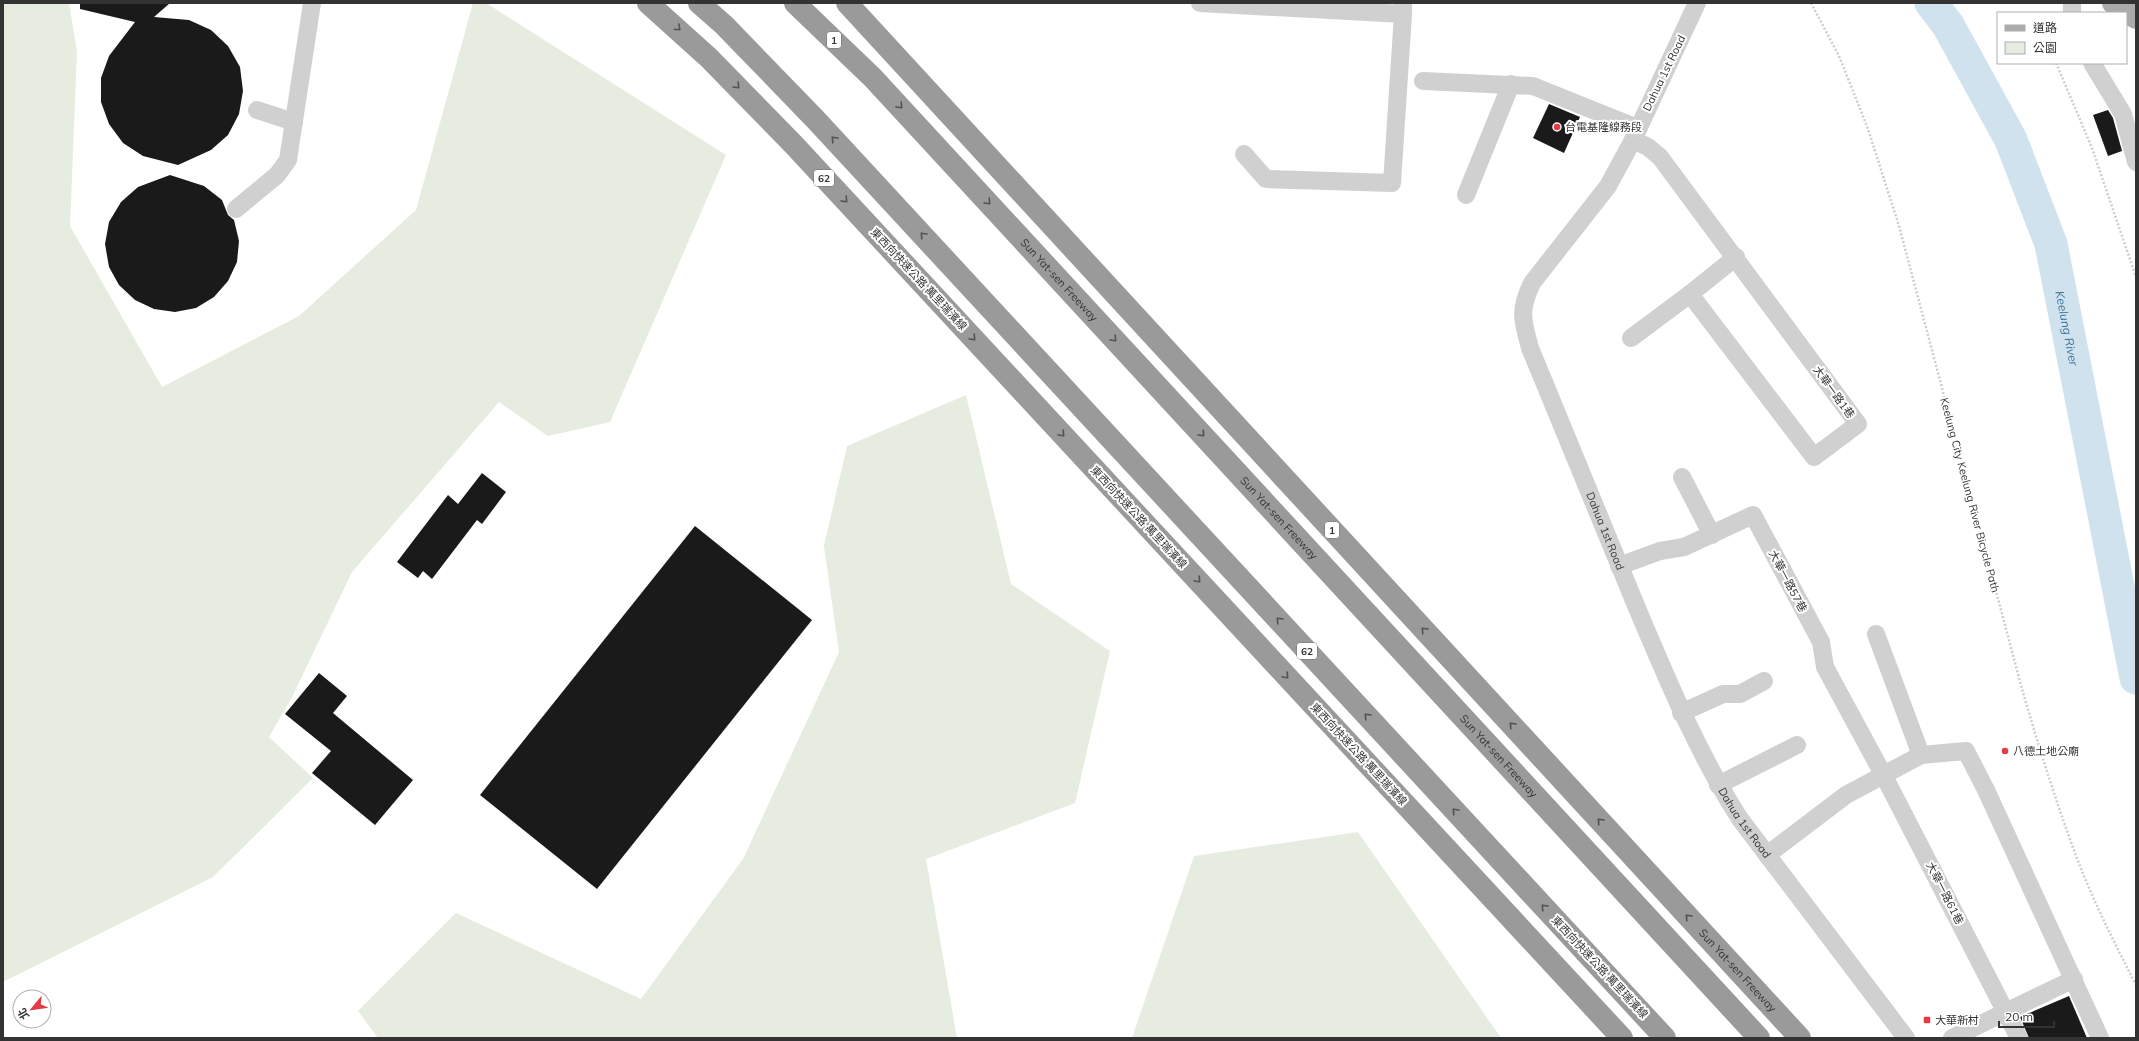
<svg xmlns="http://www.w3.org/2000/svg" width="2139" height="1041" font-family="Mulish,'Noto Sans TC',sans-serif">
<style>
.green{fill:#e6ecdf}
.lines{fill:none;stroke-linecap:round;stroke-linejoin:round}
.river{stroke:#cfe2ee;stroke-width:33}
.building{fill:#1a1a1a}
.path{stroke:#cdcdcd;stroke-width:2.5;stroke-dasharray:2 2;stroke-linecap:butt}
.minor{stroke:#d0d0d0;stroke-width:18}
.major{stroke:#ababab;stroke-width:22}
.highway{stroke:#9a9a9a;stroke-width:22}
.oneway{stroke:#525252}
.poi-dot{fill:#e63946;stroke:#fff;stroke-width:1.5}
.labels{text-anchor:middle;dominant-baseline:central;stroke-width:4;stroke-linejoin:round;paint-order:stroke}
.shield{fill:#fff;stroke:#707070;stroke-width:1}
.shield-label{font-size:10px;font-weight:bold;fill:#333}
.street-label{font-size:11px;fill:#333;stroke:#fff}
.poi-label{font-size:11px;fill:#333;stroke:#fff;text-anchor:start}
.water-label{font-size:12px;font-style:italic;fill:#3f7597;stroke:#fff}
</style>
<rect width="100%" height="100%" fill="#fff"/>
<g class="green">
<path d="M4 3H69L77 52 70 226 162 387 299 316 416 210 473 3H486L726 155 610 422 548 436 499 402 352 572 292 697 269 737 313 778 213 877 3 982Z"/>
<path d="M966 395 1011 584 1110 651 1075 803 926 859 957 1038H378L358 1011 456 913 641 999 743 859 839 652 824 546 847 446Z"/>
<path d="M1358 832 1501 1038H1132L1194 856Z"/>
</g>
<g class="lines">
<path class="river" id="s1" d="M1931 3 1948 25 2011 140 2051 244 2136 678"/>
</g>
<g class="building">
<path d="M80 3H170L154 17 189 20 211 30 228 46 240 67 243 91 239 114 228 135 211 150 178 165 143 156 123 143 109 124 101 102V78L109 56 135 22 80 9Z"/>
<path d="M1549 104 1580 117 1564 153 1533 138Z"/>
<path d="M2108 110 2113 118 2122 151 2108 156 2093 115Z"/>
<path d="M170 175 204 186 222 200 228 215 234 220 239 241 237 262 228 281 214 297 196 308 175 312 154 309 135 300 119 285 109 267 105 244 109 222 121 202 138 187Z"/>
<path d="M482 473 506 492 482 524 477 520 432 579 423 571 418 578 397 562 448 495 458 504Z"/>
<path d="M695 526 812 620 597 889 480 795Z"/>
<path d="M319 673 347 696 333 713 413 780 375 825 312 773 331 751 285 714Z"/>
<path d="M2069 996 2087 1038H2029L2020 1017Z"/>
</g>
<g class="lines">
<g class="path">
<path d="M1811 3 1839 56 1867 126 1899 226 2022 689C2038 744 2055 799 2075 853 2092 899 2114 942 2136 985"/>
<path d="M2056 63 2092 148 2136 277"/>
</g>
<g class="minor">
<path d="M1200 3 1403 14V3"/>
<path id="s2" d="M1697 3 1633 140 1608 186 1532 283C1519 310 1522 319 1530 348 1566 434 1601 521 1637 608 1668 681 1697 752 1740 819L1906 1038"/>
<path d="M2072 13V3"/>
<path d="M2092 63 2123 114 2136 162"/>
<path d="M1423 81 1533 86 1630 125 1637 130"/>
<path d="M257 110 294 122"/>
<path d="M1244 154 1266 179 1392 183 1403 14"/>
<path d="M1466 195 1511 84"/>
<path d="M236 209 277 175 288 160 312 3"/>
<path d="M1690 294 1736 257"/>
<path d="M1631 338 1690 294 1814 457 1858 424 1660 157 1648 147 1633 140"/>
<path d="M1682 477 1712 535"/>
<path d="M1619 566 1660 551 1684 547 1753 515 1821 642 1825 667 1884 776 2019 1038"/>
<path d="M1876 634 1921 755"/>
<path d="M1681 713 1723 694H1740L1764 681"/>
<path d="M1718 785 1797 745"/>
<path d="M1767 855 1846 795 1921 755 1966 751 1986 790 2100 1038"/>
<path d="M1952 1038 2074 979"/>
</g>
<path class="major" d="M2113 3 2136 18"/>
<g class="highway">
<path d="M648 3 709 58 794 145 1622 1038"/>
<path d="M699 3 724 25 816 120 1665 1038"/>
<path id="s3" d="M795 3 873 78 1759 1038"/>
<path id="s4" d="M847 3 1800 1038"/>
</g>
</g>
<defs><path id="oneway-chevron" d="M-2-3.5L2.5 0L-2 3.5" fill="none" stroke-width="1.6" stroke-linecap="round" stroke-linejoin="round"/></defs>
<g class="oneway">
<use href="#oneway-chevron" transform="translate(678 28) rotate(43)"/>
<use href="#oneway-chevron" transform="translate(737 86) rotate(45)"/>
<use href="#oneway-chevron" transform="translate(900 106) rotate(47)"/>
<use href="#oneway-chevron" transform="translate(834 139) rotate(-133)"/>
<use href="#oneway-chevron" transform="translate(845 200) rotate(47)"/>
<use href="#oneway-chevron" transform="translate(988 202) rotate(47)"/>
<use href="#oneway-chevron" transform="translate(923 235) rotate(-133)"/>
<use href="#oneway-chevron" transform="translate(973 338) rotate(47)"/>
<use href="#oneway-chevron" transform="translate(1114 339) rotate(47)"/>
<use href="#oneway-chevron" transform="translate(1062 434) rotate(47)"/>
<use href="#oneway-chevron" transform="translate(1202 434) rotate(47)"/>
<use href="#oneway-chevron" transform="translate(1198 580) rotate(47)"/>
<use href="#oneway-chevron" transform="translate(1279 620) rotate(-133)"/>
<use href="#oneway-chevron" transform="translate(1424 630) rotate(-133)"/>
<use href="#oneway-chevron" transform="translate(1286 676) rotate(47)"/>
<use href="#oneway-chevron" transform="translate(1367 716) rotate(-133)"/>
<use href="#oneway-chevron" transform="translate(1512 725) rotate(-133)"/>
<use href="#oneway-chevron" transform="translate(1455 811) rotate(-133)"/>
<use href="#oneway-chevron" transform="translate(1600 821) rotate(-133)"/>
<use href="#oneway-chevron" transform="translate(1544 907) rotate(-133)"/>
<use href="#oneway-chevron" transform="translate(1688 917) rotate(-133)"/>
</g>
<g class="poi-dot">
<circle cx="1557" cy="127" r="4"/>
<circle cx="2005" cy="751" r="4"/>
<rect x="1923" y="1016" width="8" height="8" rx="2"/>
</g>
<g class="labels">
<g class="shield">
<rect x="827" y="32" width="14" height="16" rx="3"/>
<rect x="814" y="170" width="20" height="16" rx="3"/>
<rect x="1325" y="522" width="14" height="16" rx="3"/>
<rect x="1297" y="643" width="20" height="16" rx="3"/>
</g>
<g class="shield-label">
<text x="834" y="40">1</text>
<text x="824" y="178">62</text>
<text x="1332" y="530">1</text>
<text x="1307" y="651">62</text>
</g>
<g class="street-label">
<text transform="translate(1664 73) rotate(-64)">Dahua 1st Road</text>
<text transform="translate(919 279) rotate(47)">東西向快速公路 萬里瑞濱線</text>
<text stroke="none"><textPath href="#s3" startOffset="383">Sun Yat-sen Freeway</textPath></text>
<text transform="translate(1834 392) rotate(54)">大華一路1巷</text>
<text transform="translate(1970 495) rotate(75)">Keelung City Keelung River Bicycle Path</text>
<text transform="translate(1139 517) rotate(47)">東西向快速公路 萬里瑞濱線</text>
<text stroke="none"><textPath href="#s3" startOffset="707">Sun Yat-sen Freeway</textPath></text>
<text stroke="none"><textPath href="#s2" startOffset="592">Dahua 1st Road</textPath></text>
<text transform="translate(1788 581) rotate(62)">大華一路57巷</text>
<text transform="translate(1359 754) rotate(47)">東西向快速公路 萬里瑞濱線</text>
<text stroke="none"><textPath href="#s3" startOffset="1031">Sun Yat-sen Freeway</textPath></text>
<text stroke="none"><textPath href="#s2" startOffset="916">Dahua 1st Road</textPath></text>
<text transform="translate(1945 893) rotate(63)">大華一路61巷</text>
<text transform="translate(1600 967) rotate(47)">東西向快速公路 萬里瑞濱線</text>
<text stroke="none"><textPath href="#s4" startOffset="1315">Sun Yat-sen Freeway</textPath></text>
</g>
<g class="poi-label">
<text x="1565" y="127">台電基隆線務段</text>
<text x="2013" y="751">八德土地公廟</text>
<text x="1935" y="1020">大華新村</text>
</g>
<g class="water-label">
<text stroke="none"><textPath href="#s1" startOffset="356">Keelung River</textPath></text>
</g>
</g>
<rect width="2139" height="1041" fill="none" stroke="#333333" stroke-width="8"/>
<rect x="1997" y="12" width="130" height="52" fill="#ffffff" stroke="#adadad"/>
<rect x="2005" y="25" width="20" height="6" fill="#ababab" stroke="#adadad"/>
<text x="2033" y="32" font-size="12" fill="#333333">道路</text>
<rect x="2005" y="42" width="20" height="12" fill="#e6ecdf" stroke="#adadad"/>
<text x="2033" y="52" font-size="12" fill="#333333">公園</text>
<g transform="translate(32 1009) rotate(241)"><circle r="19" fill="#ffffff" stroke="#adadad"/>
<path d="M0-3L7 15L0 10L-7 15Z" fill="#e63946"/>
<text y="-6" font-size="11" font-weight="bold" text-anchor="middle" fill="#333333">北</text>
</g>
<path d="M1999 1021v6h55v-6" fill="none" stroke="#333333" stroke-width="2"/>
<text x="2005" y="1021" font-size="12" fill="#333333" stroke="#ffffff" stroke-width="3" paint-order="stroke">20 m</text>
</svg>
